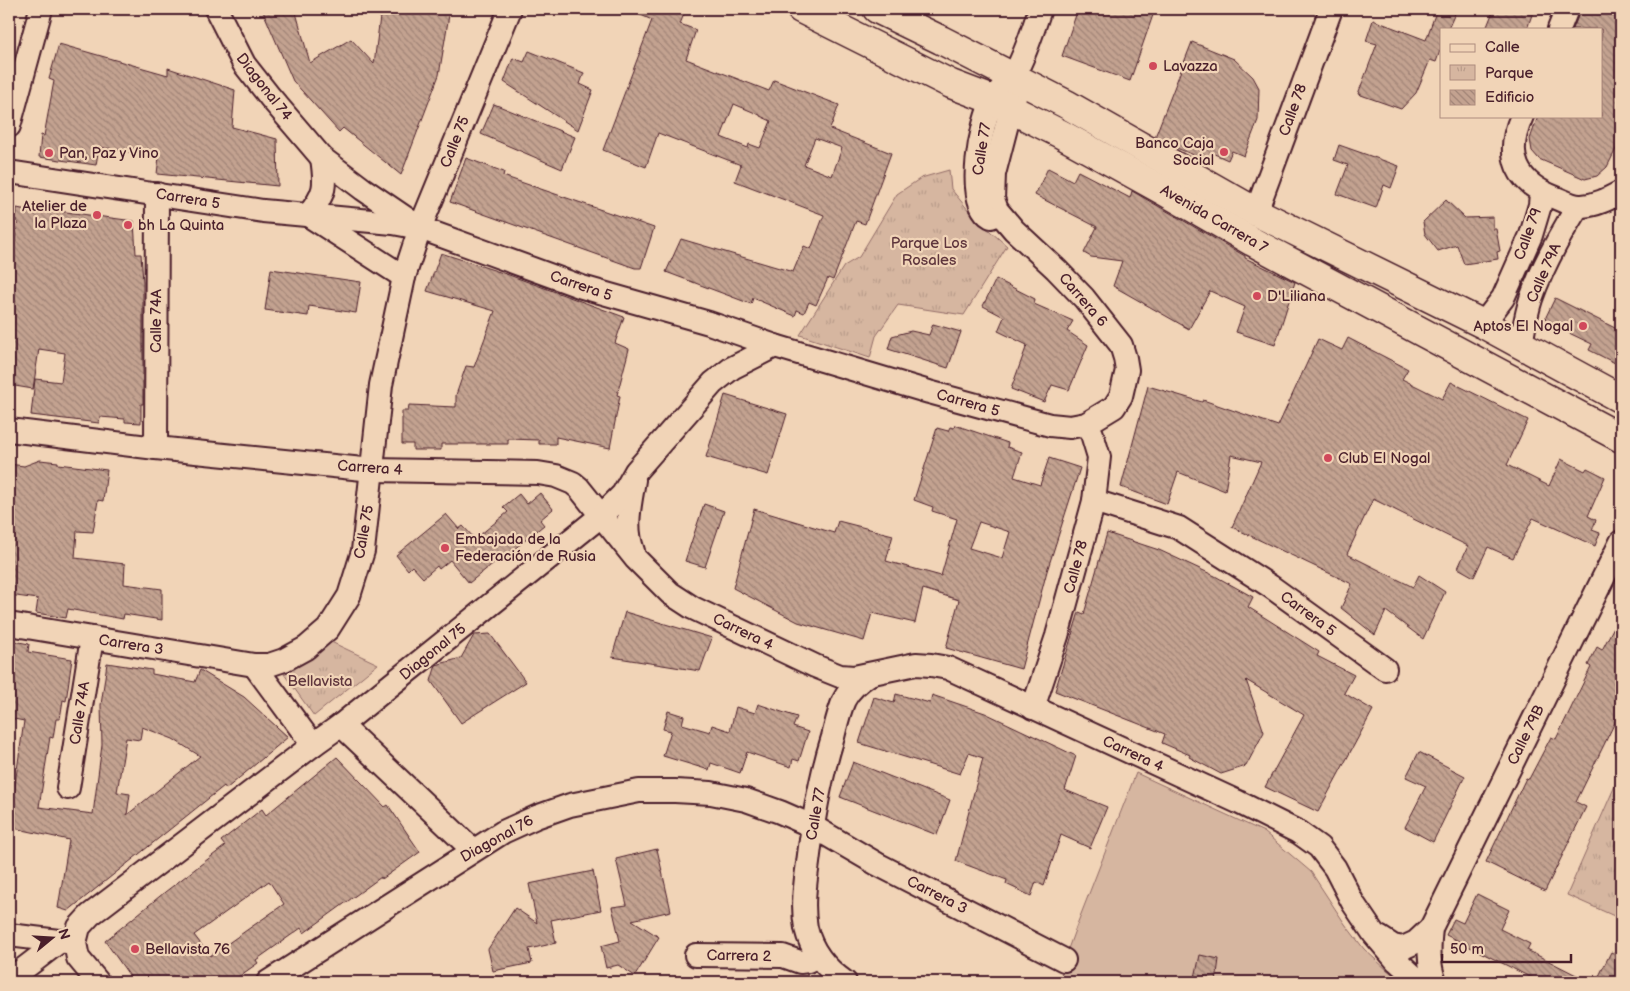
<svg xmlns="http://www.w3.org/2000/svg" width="1630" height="991" font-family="'Balsamiq Sans',sans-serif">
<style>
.grass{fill:#d6b6a0;stroke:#906a66}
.park{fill:url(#park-tufts);stroke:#906a66}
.building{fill:url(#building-back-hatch);stroke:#4a1f2b;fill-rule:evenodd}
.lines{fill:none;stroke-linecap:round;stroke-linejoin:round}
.minor-casing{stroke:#4a1f2b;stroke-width:26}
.major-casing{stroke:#4a1f2b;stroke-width:31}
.minor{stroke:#f1d4b7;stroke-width:22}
.major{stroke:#f1d4b7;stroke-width:28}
.poi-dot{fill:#d1495b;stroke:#f1d4b7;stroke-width:2}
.labels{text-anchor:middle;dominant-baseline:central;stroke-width:4.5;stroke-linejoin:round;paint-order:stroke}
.poi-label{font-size:15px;fill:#4a1f2b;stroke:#f1d4b7;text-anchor:start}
.street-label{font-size:15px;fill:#4a1f2b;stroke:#f1d4b7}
.park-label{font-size:15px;fill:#5f363d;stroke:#f1d4b7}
</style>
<defs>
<pattern id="park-tufts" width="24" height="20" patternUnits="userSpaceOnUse" patternTransform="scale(1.25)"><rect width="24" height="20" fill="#d6b6a0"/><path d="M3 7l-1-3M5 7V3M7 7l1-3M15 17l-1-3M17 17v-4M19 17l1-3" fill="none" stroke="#b99c8a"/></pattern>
<pattern id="building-back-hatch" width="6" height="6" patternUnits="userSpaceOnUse" patternTransform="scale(1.25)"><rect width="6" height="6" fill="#c3a290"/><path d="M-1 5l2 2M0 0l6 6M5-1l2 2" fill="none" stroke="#a08376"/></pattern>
</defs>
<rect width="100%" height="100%" fill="#f1d4b7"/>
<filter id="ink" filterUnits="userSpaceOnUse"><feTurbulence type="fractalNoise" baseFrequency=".02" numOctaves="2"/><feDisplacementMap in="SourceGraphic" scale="10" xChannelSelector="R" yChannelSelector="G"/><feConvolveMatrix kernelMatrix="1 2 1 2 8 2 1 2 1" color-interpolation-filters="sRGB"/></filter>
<g filter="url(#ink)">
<path class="grass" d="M1136 773 1264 832 1311 872 1345 924 1364 949 1387 970 1404 982H1060L1064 960 1076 927Z"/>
<g class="park">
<path d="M949 170 951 189 974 217 1007 246 964 315 898 305 876 336 870 358 800 335 844 266 859 257 897 194 921 178Z"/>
<path d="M329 641 378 664 314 716 284 674 310 659Z"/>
<path d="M1621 772V919L1567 895Z"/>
</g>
<g class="building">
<path d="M262 9H295L310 63 351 39 374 64 381 9H450L439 75 401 175 343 128 339 132 293 81Z"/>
<path d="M627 9H686L680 24 696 30 686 59 769 91 774 80 839 105 830 129 891 153 865 224 856 221 833 280 828 278 816 305 809 302 804 313 797 310 795 316 753 298 751 304 666 272 681 239 793 272 804 246 811 249 824 215 735 181 741 165 658 133 646 167 603 150 652 20ZM734 104 760 115V116L771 121 760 148 749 144 748 148 721 137ZM815 138 842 148 832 176 804 165Z"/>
<path d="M1078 9H1136L1153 15 1130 81 1062 56Z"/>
<path d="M1437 9H1457L1448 29H1441V48L1436 62 1430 60 1416 93 1401 109 1358 94 1377 44 1366 41 1373 20 1426 40Z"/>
<path d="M1494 9H1534L1527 29H1486Z"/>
<path d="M1581 9H1621V139L1607 167 1597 176 1585 179 1539 159 1532 151 1530 139 1538 116H1601V29H1573Z"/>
<path d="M1192 42 1234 59 1253 77 1259 88 1258 120 1244 156 1232 151 1228 160 1212 153 1209 161 1169 145 1155 137Z"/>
<path d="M59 44 168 75V68L235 90 232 127 277 139 278 186 157 174 159 157 99 147 96 165 39 157 41 135 44 136 54 81 49 79Z"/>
<path d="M529 51 584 73 580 84 593 90 578 130 504 82 513 58 524 62Z"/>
<path d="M494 104 575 137 562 169 481 134Z"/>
<path d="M1339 145 1399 166 1391 188 1384 185 1376 208 1337 194 1348 165 1334 160Z"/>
<path d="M466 158 504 172 503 176 654 228 641 268H635L450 202Z"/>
<path d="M1048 168 1073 181 1078 171 1130 198 1132 191 1245 256V258L1295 282 1275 345 1236 332 1245 307 1210 291 1189 329 1113 286 1122 261 1091 257 1084 253 1097 227 1035 195Z"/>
<path d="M1446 200 1465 218 1493 217V229H1496L1500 251 1497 252 1498 259 1464 264 1457 245 1438 251 1425 234 1423 222Z"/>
<path d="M28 207 134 221 136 254H141L143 282V404H141V423L125 422V419L100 417 99 423 31 415 35 379 61 382 65 353 39 349 33 389 9 385V304L13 274 9 273V271L18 222 16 221 17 208 27 210Z"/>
<path d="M441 253 509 275 624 317 615 343 629 349 617 395 620 396 610 448 556 437V444H539V440L508 439V444H441V450H413V444H402V411H408L409 405 456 407V395L466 366 474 367 495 311 427 291Z"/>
<path d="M271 269 361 282 356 313 309 306 308 316 265 310Z"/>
<path d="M996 279 1035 299 1034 304 1073 321 1067 331 1088 345 1069 390 1052 385 1044 402 1011 389 1027 345 998 331 1004 317 983 306Z"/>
<path d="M1555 298 1621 331V350L1615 363 1589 350 1592 344 1544 321Z"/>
<path d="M933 324 961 332 948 368 888 349 892 336 911 331 929 335Z"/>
<path d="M1348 338 1408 369 1402 379 1442 399 1451 382 1528 420 1507 465 1549 486 1561 459 1585 471 1587 468 1605 477 1588 516 1596 520 1592 530 1600 533 1595 546 1533 518 1513 558 1488 547 1474 577 1458 568 1468 546 1373 499 1347 554 1413 587 1419 575 1445 592 1423 639 1386 611 1375 635 1341 608 1352 584 1232 527 1261 462 1231 455 1225 491 1178 472 1167 504 1121 487 1148 386 1202 402 1203 400 1278 426 1318 339 1342 350Z"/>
<path d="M725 395 787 414 768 475 706 457Z"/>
<path d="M955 425 1008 443 1007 447 1022 452 1014 477 1040 485 1049 458 1080 468 1047 571 1021 669 946 648 959 600 923 589 915 623 872 613 864 641 798 622 733 588 754 509 834 533 838 521 893 535 886 561 941 576 957 519 932 511 933 507 914 500 937 428 948 431 950 427 954 428ZM979 522 1010 532 1002 558 969 548Z"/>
<path d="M40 460 58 462V464L107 470 103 501 98 500 93 532 77 531 75 558 125 564 124 584 162 589V620L124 614 123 619 68 609 66 618 36 613 38 599 9 595V464L24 466Z"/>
<path d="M540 493 553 509 540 520 544 525 507 555 506 553 469 583 450 560 439 569 437 566 423 578 412 566 408 570 396 555 446 514 459 529 463 526 475 539 508 512 503 507 519 494 527 504Z"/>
<path d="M704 504 724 511 705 567 685 561Z"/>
<path d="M1107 533 1159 550 1215 576 1253 597 1248 607 1319 652 1317 656 1354 675 1344 693 1373 710 1318 812 1265 787 1304 715 1246 680 1264 732 1246 766 1221 774 1189 757 1190 755 1162 743 1165 734 1055 691 1079 612 1084 614Z"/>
<path d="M625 612 712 638 700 671 612 657Z"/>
<path d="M1621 613V710L1576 802 1586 807 1545 891 1486 862 1526 778 1529 779 1551 737 1556 739 1591 667 1588 665 1597 647 1602 650Z"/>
<path d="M490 634 526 682 461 723 431 681 436 665 461 658 474 635Z"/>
<path d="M9 640 29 644 28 652 72 659 66 701 63 700 60 719H56L53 738 50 737 39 807 93 814 102 745 101 705 107 663 152 670V674L195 682 200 670 244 697 288 737 226 789 224 786 68 911 58 908 69 840 9 827V791H14L24 721 9 718ZM142 727 173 739 200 756 127 815 130 794 117 792 126 738 140 740Z"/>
<path d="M896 694 930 703 932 695 985 713 1076 756 1065 790 1107 807 1090 848 1061 835 1044 886 1036 882 1031 896 1006 884 1007 880 956 861 983 758 969 753 960 774 859 743 874 697 894 703Z"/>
<path d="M758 704 797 717 793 727 808 732 799 761 793 759 791 767 747 752 740 773 711 763 709 770 663 756 671 731 663 729 668 711 684 716 682 724 710 732 712 725 730 731 736 707 755 713Z"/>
<path d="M1419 752 1465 776 1433 842 1405 827 1426 786 1406 777Z"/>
<path d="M337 757 385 807 388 805 420 852 382 879 381 877 304 933 301 928 256 960 258 963 231 982H134L105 941 165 892 225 846 221 841 262 809 266 815ZM269 881 284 904 210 956 194 935Z"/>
<path d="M853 762 950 800 937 835 840 797Z"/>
<path d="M657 849 671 911 632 920 659 937 635 976 618 965 606 968 601 946 620 941 612 907 627 905 616 859Z"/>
<path d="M593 871 601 910 551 920 556 943 529 949 532 963 493 971 488 949 515 908 537 923 529 884Z"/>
<path d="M1477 894 1509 910 1500 929 1530 944 1527 950 1590 982H1540L1446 935 1454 919 1463 923Z"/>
<path d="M1611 952 1621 957V982H1596Z"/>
<path d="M1200 955 1219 959 1216 982H1194Z"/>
</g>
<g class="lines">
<defs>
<g id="minor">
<path d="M216 9 244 64 270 97 322 158 363 189 413 223"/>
<path d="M1559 29 1567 9"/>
<path d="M1522 116C1504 156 1516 183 1556 198 1564 201 1573 207 1582 206 1597 205 1608 199 1621 192"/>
<path d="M9 126 41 9"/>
<path d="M322 158C326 185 326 194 308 215L404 277"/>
<path d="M9 172 263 211 393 223 420 228 582 287 709 323 775 346 929 392 1050 425 1070 427 1086 424 1114 407 1121 396 1127 370 1125 358 1121 345 1084 298 1056 269 1014 230 997 210 993 199 994 174 1008 120 1017 90 1014 77"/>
<path d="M1256 212 1331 9"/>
<path d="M991 217C964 202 981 122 993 100 996 95 1001 89 1005 84 1007 82 1012 80 1014 77 1017 74 1018 68 1020 63 1028 46 1034 27 1040 9"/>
<path d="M1483 324 1503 298 1531 235 1540 205 1541 193"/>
<path d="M1521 344C1524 329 1526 314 1531 299 1542 267 1560 235 1578 206"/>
<path d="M9 430 156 448 373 470 538 473 556 476 573 483 579 488 635 558 670 593 693 608 815 666 840 676 854 677 916 664 931 665 948 668 1238 802 1298 832 1319 847 1335 868 1353 903 1374 934 1397 961 1420 982"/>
<path d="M156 448 157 194"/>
<path d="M1094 501 1179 528 1270 586 1385 669"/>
<path d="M633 551C624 527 630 505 634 480"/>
<path d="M9 624 254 665H269L284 660 306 648 328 629 349 596 363 551 381 385 404 277 420 228 510 9"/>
<path d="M254 665 313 745"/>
<path d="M1033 708 1057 636 1094 501 1099 457 1092 434 1086 424"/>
<path d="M341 725 473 850"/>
<path d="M68 788 92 638"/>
<path d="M9 935 75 943"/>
<path d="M1379 937 1393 946 1403 948 1416 942 1431 928"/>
<path d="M696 955 783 956 800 962 808 961 818 956"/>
<path d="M9 980 60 941"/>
<path d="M98 982 78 958 75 943 79 927 90 915 313 745 341 725 602 515 623 494 636 471 713 383 732 368 775 346"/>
<path d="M268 982 503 832 536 817 570 805 639 791H675L711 793 746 800 780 812 812 826 877 864 1064 960"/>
<path d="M845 982C826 969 811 950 806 928 802 907 805 884 808 863 813 820 820 778 833 737 836 725 839 711 844 700 850 688 859 681 870 674"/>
<path d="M1435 982C1428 964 1429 947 1431 928L1621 542"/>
</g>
<g id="major">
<path d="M801 9 951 84 993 100 1061 134 1164 191 1253 242 1621 438"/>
<path d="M877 9 941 40 1066 104 1256 212 1483 324 1621 399"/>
</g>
</defs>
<use href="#minor" class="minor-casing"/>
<use href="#major" class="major-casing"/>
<use href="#minor" class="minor"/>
<use href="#major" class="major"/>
</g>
</g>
<g class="poi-dot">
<circle cx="1153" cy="66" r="5"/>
<circle cx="1224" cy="152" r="5"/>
<circle cx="49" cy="153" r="5"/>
<circle cx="97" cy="215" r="5"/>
<circle cx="128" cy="225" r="5"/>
<circle cx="1257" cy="296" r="5"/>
<circle cx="1583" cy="326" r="5"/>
<circle cx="1328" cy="458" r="5"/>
<circle cx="445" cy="548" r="5"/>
<circle cx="135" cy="949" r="5"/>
</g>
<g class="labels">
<g class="poi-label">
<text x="1163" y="66">Lavazza</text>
<text x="1214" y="143" text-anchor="end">Banco Caja<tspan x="1214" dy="17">Social</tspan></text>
<text x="59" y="153">Pan, Paz y Vino</text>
<text x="87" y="206" text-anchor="end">Atelier de<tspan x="87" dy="17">la Plaza</tspan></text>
<text x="138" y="225">bh La Quinta</text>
<text x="1267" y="296">D'Liliana</text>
<text x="1573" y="326" text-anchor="end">Aptos El Nogal</text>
<text x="1338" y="458">Club El Nogal</text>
<text x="455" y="539">Embajada de la<tspan x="455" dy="17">Federación de Rusia</tspan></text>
<text x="145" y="949">Bellavista 76</text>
</g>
<g class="street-label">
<text transform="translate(264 87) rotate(52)">Diagonal 74</text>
<text transform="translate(1293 110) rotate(-70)">Calle 78</text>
<text transform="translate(455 142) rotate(-68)">Calle 75</text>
<text transform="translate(982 149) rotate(-81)">Calle 77</text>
<text transform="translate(188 199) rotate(9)">Carrera 5</text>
<text transform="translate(1214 219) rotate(30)">Avenida Carrera 7</text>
<text transform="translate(1528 234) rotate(-70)">Calle 79</text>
<text transform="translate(1544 273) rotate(-66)">Calle 79A</text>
<text transform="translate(581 286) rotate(19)">Carrera 5</text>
<text transform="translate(1083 300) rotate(49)">Carrera 6</text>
<text transform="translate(156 321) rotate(-90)">Calle 74A</text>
<text transform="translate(968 403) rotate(16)">Carrera 5</text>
<text transform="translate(370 468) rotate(4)">Carrera 4</text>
<text transform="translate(364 532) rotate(-80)">Calle 75</text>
<text transform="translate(1076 567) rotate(-75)">Calle 78</text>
<text transform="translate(1308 614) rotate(36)">Carrera 5</text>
<text transform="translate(743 632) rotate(26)">Carrera 4</text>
<text transform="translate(131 645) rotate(9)">Carrera 3</text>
<text transform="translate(433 652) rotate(-39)">Diagonal 75</text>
<text transform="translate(80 713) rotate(-81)">Calle 74A</text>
<text transform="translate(1526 735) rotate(-64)">Calle 79B</text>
<text transform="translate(1133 754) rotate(25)">Carrera 4</text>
<text transform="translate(816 814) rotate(-80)">Calle 77</text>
<text transform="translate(497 839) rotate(-29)">Diagonal 76</text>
<text transform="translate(937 895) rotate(27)">Carrera 3</text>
<text transform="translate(739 956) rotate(1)">Carrera 2</text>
</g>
<g class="park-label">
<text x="929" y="243">Parque Los<tspan x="929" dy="17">Rosales</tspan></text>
<text x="320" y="681">Bellavista</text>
</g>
</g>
<rect width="1630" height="991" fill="none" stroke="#f1d4b7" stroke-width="30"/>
<rect x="15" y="15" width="1600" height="961" fill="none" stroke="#4a1f2b" stroke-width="2" filter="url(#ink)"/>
<rect x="1440" y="28" width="162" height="90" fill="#f1d4b7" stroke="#ae8c7f"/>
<rect x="1450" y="44" width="25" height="8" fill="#f1d4b7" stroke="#ae8c7f"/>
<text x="1485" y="52" font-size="15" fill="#4a1f2b">Calle</text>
<rect x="1450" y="65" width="25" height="15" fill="url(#park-tufts)" stroke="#ae8c7f"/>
<text x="1485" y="78" font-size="15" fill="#4a1f2b">Parque</text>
<rect x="1450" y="90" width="25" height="15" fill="url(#building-back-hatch)" stroke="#ae8c7f"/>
<text x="1485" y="102" font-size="15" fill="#4a1f2b">Edificio</text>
<g transform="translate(52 938) rotate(72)" stroke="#f1d4b7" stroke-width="4" paint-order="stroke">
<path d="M0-4L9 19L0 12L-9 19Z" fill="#4a1f2b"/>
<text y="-8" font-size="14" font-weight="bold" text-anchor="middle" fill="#4a1f2b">N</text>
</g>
<path d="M1442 954v8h129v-8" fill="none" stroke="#4a1f2b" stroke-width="2.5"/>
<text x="1450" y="954" font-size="15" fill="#4a1f2b" stroke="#f1d4b7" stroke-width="4" paint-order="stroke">50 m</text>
</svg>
